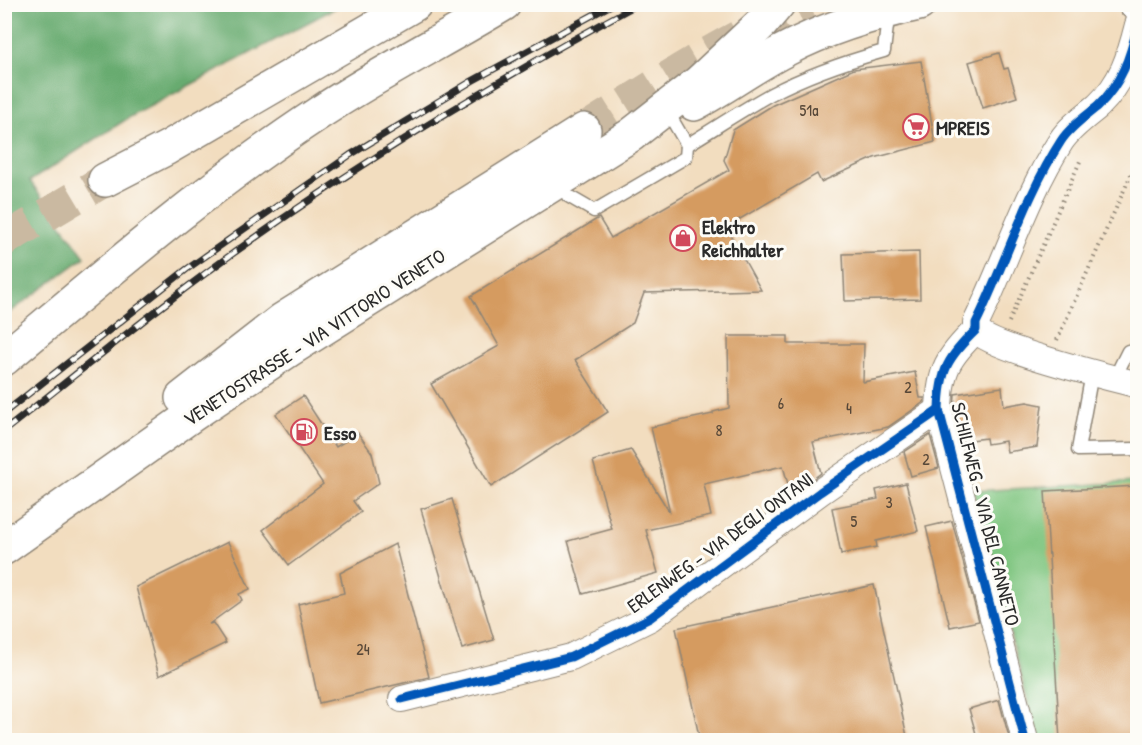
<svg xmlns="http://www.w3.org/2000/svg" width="1142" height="745" font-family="'Patrick Hand',sans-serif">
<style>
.green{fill:#80c681;stroke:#567856;stroke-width:1.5}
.forest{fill:#68ab6f;stroke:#4a6b4d;stroke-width:1.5}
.building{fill:#d59b61}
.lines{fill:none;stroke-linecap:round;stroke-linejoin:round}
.primary-tunnel{stroke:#cab9a1;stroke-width:33;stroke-dasharray:33 16;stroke-linecap:butt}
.highway-tunnel{stroke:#cab9a1;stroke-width:33;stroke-dasharray:33 16;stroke-linecap:butt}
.lane-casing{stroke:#8e8475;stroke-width:15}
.street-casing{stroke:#8e8475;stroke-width:28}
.secondary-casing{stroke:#8e8475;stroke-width:36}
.primary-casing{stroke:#8e8475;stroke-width:36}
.highway-casing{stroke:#8e8475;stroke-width:36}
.path{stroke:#8e8475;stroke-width:4;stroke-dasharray:1.5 4.5;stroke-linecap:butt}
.lane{stroke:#fff;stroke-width:12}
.street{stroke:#fff;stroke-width:26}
.secondary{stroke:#fff;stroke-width:33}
.primary{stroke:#fff;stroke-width:33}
.highway{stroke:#fff;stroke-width:33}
.rail-casing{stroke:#2b2b2b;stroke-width:7}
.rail{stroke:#fdfcf7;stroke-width:4.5;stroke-dasharray:14;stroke-linecap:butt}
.cycleway-casing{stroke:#fdfcf7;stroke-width:13}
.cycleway{stroke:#0057b8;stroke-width:9}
.labels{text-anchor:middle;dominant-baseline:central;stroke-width:6;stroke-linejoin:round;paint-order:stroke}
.number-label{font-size:16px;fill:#564738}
.poi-label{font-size:20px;font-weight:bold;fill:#2b2b2b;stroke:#fdfcf7;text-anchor:start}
.street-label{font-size:20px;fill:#2b2b2b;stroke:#fdfcf7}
</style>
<rect width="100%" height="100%" fill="#fdfcf7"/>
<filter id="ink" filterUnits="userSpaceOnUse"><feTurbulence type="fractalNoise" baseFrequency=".0167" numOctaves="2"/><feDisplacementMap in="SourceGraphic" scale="12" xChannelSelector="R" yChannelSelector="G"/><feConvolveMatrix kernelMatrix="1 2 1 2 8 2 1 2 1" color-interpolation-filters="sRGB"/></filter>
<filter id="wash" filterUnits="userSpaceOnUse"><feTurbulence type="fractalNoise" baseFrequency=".008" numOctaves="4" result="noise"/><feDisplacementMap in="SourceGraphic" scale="24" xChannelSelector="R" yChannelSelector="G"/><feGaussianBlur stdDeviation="1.35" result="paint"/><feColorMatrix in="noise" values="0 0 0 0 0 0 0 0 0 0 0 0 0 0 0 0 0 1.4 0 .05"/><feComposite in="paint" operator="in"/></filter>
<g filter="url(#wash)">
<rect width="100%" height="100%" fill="#f2ddbf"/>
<path class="green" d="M1137 482V740H1038L973 491Z"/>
<path class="forest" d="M5 4H341V5L130 117 30 181 85 257 5 316Z"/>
<g id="blocks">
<g class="building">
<path d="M999 53 1004 69 1008 68 1017 97 983 108 969 62Z"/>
<path d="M921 61 935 142 874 158 821 182 817 174 726 227 761 290 644 293 633 323 575 360 608 412 491 487 431 384 499 346 471 296 597 219 599 218 611 238 729 170 724 160 733 130 773 105 854 69Z"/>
<path d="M919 252 920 299 845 301 843 254Z"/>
<path d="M728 336H788V344H864L863 382 915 372 920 398H925L924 402 888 427 813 442 821 473 791 495 783 466 704 484 711 516 646 530 658 573 583 594 568 541 612 529 593 461 631 450 670 513 651 427 713 414V412L729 408Z"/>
<path d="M1002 387 1004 406 1027 402 1042 405 1037 447 1007 452 1005 441 987 444 986 438 963 441 954 408 955 394Z"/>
<path d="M303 396 336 447 358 433 372 453 379 483 353 501 361 512 289 565 263 530 323 484 276 414Z"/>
<path d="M930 435 939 468 911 476 904 452Z"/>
<path d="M906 483 918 531 876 541 877 547 841 554 832 508 878 499 876 490Z"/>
<path d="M1137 486V741H1060L1045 491Z"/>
<path d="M452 499 494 640 462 649 421 509Z"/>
<path d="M952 521 979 621 950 627 926 527Z"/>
<path d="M228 542 250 589 239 594 242 600 209 624 213 623 226 643 159 676 136 587Z"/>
<path d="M395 544 429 677 319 703 298 604 344 593 340 573Z"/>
<path d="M874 585 908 741H700L676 628Z"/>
<path d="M999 700 1010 741H978L969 709Z"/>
</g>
</g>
</g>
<g filter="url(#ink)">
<use href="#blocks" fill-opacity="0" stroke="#8e8475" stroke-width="1.5"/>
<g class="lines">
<path class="primary-tunnel" d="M584 130C657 85 730 34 810 4"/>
<path class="highway-tunnel" d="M4 240 105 180"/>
<defs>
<g id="lane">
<path d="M687 145C715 128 742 110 771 94 807 75 845 62 884 51L887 26 884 15"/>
<path d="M559 182 568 196 594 211 686 157 687 145 670 116"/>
<path d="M1092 373 1078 450 1138 449"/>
<path d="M1117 380 1120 367 1128 351"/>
</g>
<g id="street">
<path d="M976 330C990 348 1109 377 1138 385"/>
<path d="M402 699 571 657 650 618 820 492 939 410"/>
<path d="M1025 740 939 410C940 370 948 357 976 330V323C1005 264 1026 195 1061 141 1070 127 1086 116 1098 106 1122 83 1130 57 1138 25"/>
</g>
<path id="secondary" d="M1136 4 1138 5"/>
<g id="primary">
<path d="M694 104C726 87 755 65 787 49 829 27 873 14 919 4"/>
<path d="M182 398 282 320 584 130"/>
<path d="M4 548 192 415 289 350 631 135 699 82 761 24 778 4"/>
</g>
<g id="highway">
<path d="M105 180 167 148 415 4"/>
<path d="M4 359C106 274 208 186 319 113 379 73 443 41 504 4"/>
</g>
</defs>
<use href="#lane" class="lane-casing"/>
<use href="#street" class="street-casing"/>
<use href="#secondary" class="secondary-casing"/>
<use href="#primary" class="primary-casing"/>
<use href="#highway" class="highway-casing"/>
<g class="path">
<path d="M1009 322 1081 159"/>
<path d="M1057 340 1138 159"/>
</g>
<use href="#lane" class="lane"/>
<use href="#street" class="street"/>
<use href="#secondary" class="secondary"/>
<use href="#primary" class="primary"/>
<use href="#highway" class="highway"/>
<defs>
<g id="rail">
<path d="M4 413 187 269 350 155 472 81 613 4"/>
<path d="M4 431C86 367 167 299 252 240 375 153 505 76 638 4"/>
</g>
</defs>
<use href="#rail" class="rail-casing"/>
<use href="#rail" class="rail"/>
<defs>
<g id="cycleway">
<path d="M402 699 571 657 650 618 820 492 939 410"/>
<path d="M1025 740 939 410C940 370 948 357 976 330V323C1005 264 1026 195 1061 141 1070 127 1086 116 1098 106 1122 83 1130 57 1138 25"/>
</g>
</defs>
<use href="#cycleway" class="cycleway-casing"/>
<use href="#cycleway" class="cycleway"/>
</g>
</g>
<defs>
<symbol id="supermarket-ring" viewBox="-11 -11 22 22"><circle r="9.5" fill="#fdfcf7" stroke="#d1495b" stroke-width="1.5"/><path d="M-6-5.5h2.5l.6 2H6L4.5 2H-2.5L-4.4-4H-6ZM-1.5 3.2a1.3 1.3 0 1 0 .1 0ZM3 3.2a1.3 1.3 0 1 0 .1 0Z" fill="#d1495b"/></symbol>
<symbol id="shop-ring" viewBox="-11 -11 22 22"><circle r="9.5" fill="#fdfcf7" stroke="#d1495b" stroke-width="1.5"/><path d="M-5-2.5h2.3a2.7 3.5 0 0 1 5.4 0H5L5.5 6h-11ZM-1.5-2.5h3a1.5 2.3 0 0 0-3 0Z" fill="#d1495b"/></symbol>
<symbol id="fuel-ring" viewBox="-11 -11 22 22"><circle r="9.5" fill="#fdfcf7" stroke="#d1495b" stroke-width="1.5"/><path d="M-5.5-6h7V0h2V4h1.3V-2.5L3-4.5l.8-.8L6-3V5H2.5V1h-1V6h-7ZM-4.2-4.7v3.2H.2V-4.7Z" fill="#d1495b"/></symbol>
</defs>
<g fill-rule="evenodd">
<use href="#supermarket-ring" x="901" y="112" width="30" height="30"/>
<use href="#shop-ring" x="668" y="223" width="30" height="30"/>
<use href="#fuel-ring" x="289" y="417" width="30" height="30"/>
</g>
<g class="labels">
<g class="number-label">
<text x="809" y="110">51a</text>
<text x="908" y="387">2</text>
<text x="781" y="403">6</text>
<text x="849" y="408">4</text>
<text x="719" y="430">8</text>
<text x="926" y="459">2</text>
<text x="889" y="502">3</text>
<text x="854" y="521">5</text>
<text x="363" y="649">24</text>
</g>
<g class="poi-label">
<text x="936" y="127">MPREIS</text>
<text x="702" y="226">Elektro<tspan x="702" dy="23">Reichhalter</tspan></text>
<text x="324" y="432">Esso</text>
</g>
<g class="street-label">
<text transform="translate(314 337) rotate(-33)">VENETOSTRASSE - VIA VITTORIO VENETO</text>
<text transform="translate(986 514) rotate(76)">SCHILFWEG - VIA DEL CANNETO</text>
<text transform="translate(720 542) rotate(-36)">ERLENWEG - VIA DEGLI ONTANI</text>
</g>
</g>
<rect width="1142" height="745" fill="none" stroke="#fdfcf7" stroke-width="24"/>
</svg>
